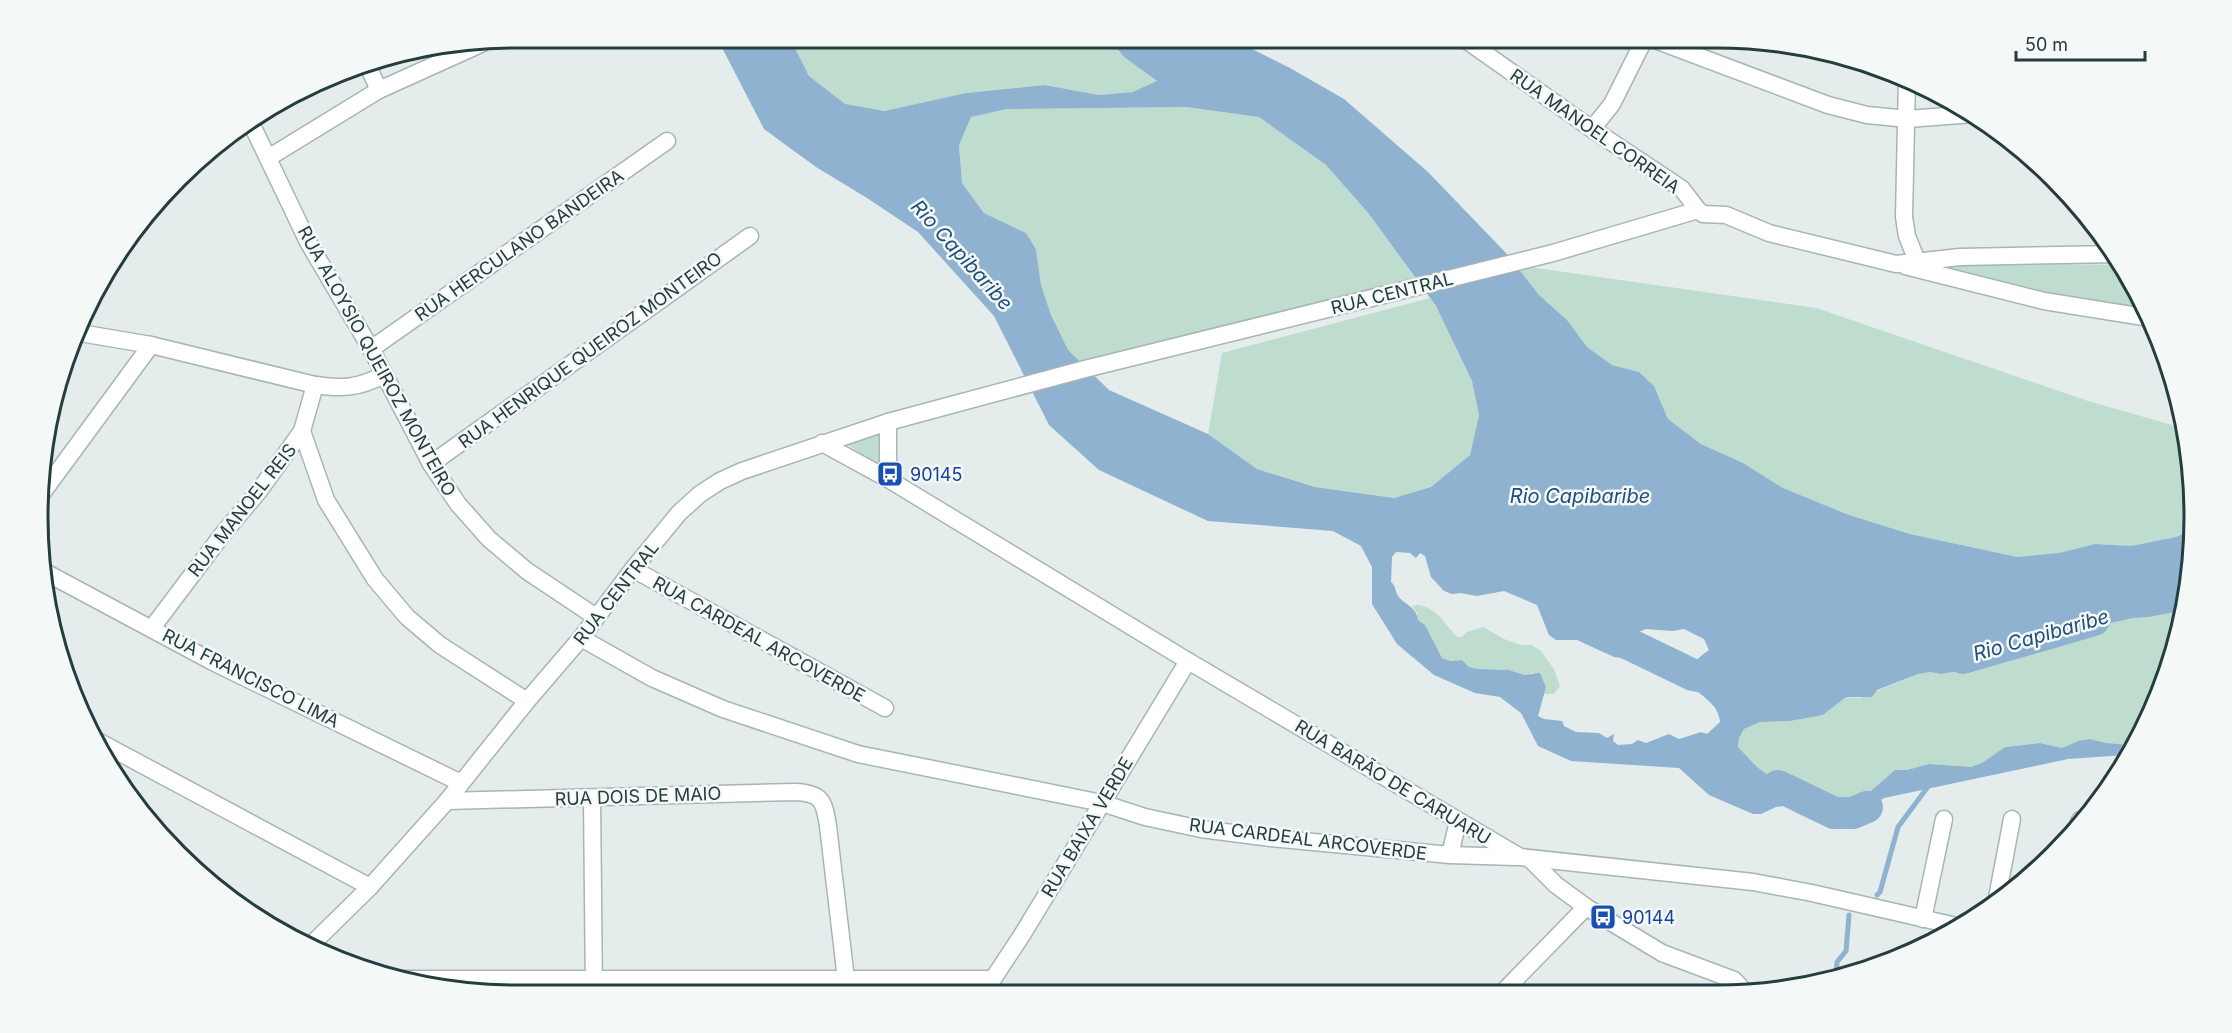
<svg xmlns="http://www.w3.org/2000/svg" width="2232" height="1033" font-family="Inter,sans-serif">
<style>
.green{fill:#beddcf}
.water{fill:#8eb2cf;fill-rule:evenodd}
.lines{fill:none;stroke-linecap:round;stroke-linejoin:round}
.stream{stroke:#8eb2cf;stroke-width:5}
.river{stroke:#8eb2cf;stroke-width:32}
.minor-casing{stroke:#a7b5b4;stroke-width:19}
.minor{stroke:#fff;stroke-width:16}
.labels{text-anchor:middle;dominant-baseline:central;stroke-width:5;stroke-linejoin:round;paint-order:stroke}
.street-label{font-size:18px;fill:#243d3e;stroke:#f4f9f8}
.transit-label{font-size:18px;fill:#164399;stroke:#f4f9f8;text-anchor:start}
.water-label{font-size:20px;font-style:italic;fill:#205077;stroke:#f4f9f8}
.rim{fill:none;stroke:#243d3e;stroke-width:3}
</style>
<rect width="100%" height="100%" fill="#e4edeb"/>
<g class="green">
<path d="M790 38H1109L1124 57 1158 82 1133 92 1099 95 1045 85 966 93 884 111 845 105 809 76Z"/>
<path d="M1186 107 1259 117 1326 165 1369 214 1415 278 1080 362 1068 350 1051 315 1041 285 1036 248 1026 233 984 213 962 183 959 145 971 117 1007 109Z"/>
<path d="M2059 264 2121 265 2148 314 1937 271C1950 261 2037 264 2059 264Z"/>
<path d="M1515 265 1816 308 2088 401 2186 429 2194 516 2193 529 2176 537 2131 546 2095 544 2059 553 2017 557 1910 534 1849 515 1783 488 1743 463 1701 444 1668 419 1654 386 1639 372 1612 365 1587 347 1567 320 1539 295Z"/>
<path d="M1430 298 1436 306 1472 381 1479 415 1470 455 1431 487 1394 498 1315 487 1257 469 1208 434 1222 353Z"/>
<path d="M881 433 879 468 846 443Z"/>
<path d="M1418 605C1437 608 1445 624 1457 637H1462L1467 632 1483 627 1504 639 1521 645H1531L1540 650 1554 669 1560 686 1554 694H1544L1546 687 1533 673 1524 675 1509 670 1479 669 1469 667 1462 660 1451 661 1442 658 1425 625 1418 620 1417 613 1412 606Z"/>
<path d="M2185 610 2158 699 2132 745 2106 743 2090 739 2078 741 2062 748 2040 743 2005 747 1982 763 1971 767 1929 764 1907 770H1895L1866 795 1849 800H1836L1802 792 1772 778 1757 767 1738 747 1739 738 1744 729 1760 722 1790 721 1823 715 1846 697 1860 698 1918 674 1930 672 1941 674 1959 671 1967 668 1981 667 2007 651 1999 641 2027 633 2032 629 2058 635 2133 618 2149 617Z"/>
</g>
<path class="water" d="M717 38H790L809 76 845 104 884 111 966 93 1045 85 1099 95 1133 92 1157 81 1124 57 1109 38H1230L1290 68 1344 99 1428 172 1505 252 1539 295 1567 320 1587 347 1612 365 1639 372 1654 386 1668 419 1701 444 1743 463 1783 488 1849 515 1910 534 2017 557 2059 553 2095 544 2131 546 2176 537 2193 529 2185 610 2149 617 2133 618 2058 635 2032 629 2027 633 2000 641 2007 651 1980 667 1967 668 1959 671 1941 674 1930 672 1918 674 1877 690 1872 697H1846L1823 715 1790 721 1760 722 1744 729 1739 738 1738 747 1757 767 1772 778 1802 792 1835 800H1849L1866 795 1895 770H1907L1929 764 1971 767 1982 763 2005 747 2040 743 2062 748 2078 741 2090 739 2106 743 2132 745 2126 755 2068 759 1884 798 1859 814 1831 813 1820 806 1808 803 1776 807 1761 814H1753L1709 795 1679 768 1571 761 1538 746 1521 713 1500 697 1475 693 1434 675 1397 644 1372 604V567L1361 546 1333 531 1208 521 1099 470 1049 425 994 316 918 232 867 198 816 167 764 129ZM1186 107 1259 117 1326 165 1369 214 1436 306 1472 381 1479 415 1470 455 1431 487 1394 498 1315 487 1257 469 1208 434 1109 390 1068 350 1051 315 1041 285 1036 249 1026 233 984 213 962 183 959 145 971 117 1007 109ZM1396 552 1410 553 1416 558 1420 553 1425 556 1431 577 1444 591 1452 594 1460 593 1477 596 1504 591 1537 605 1549 635 1556 640H1577L1614 657 1648 661 1644 657 1647 649 1634 642 1636 633 1646 629 1673 631 1684 629 1704 639 1709 650C1693 661 1689 668 1692 687 1703 697 1719 705 1720 722L1707 734 1701 732 1679 739 1669 734 1646 743 1638 740 1632 744 1618 745 1613 741 1614 734 1607 738 1599 733 1576 732 1564 726 1562 721 1544 719 1538 716 1546 687 1540 673 1524 675 1509 670 1479 669 1469 667 1462 660 1451 661 1442 658 1425 625 1418 620C1416 606 1406 606 1398 596 1395 591 1396 586 1391 582L1392 557Z"/>
<g class="lines">
<g class="stream">
<path d="M1877 895 1880 892 1898 827 1927 788 1929 782"/>
<path d="M1836 976 1837 962 1846 951 1849 915"/>
<path d="M1780 991 1785 987 1798 986"/>
</g>
<g class="river">
<path d="M1606 633 1693 675 1732 682"/>
<path d="M1963 658 2094 620"/>
<path d="M1778 786 1834 813H1853L1867 807"/>
</g>
<defs>
<g id="minor">
<path d="M1463 38 1592 129 1682 189 1698 210 1703 214 1726 215 1769 233 1896 264 1960 257 2116 254"/>
<path d="M1650 38 1828 105 1867 115 1908 119 1973 114"/>
<path d="M366 62 379 90"/>
<path d="M1907 79 1904 217 1907 236 1917 261"/>
<path d="M250 121 308 242 371 349 431 464 458 504 489 539 527 571 596 617"/>
<path d="M1592 129 1612 104 1645 38"/>
<path d="M268 158 379 90 483 43"/>
<path d="M1905 266 2044 301 2150 318"/>
<path d="M80 333 151 345 315 385C343 389 358 388 384 375"/>
<path d="M371 349 667 141"/>
<path d="M888 422V479"/>
<path d="M302 431 326 500 375 579 407 617 440 645 527 701"/>
<path d="M822 443 888 479 1188 661 1520 857 1753 882 1812 893 1956 926"/>
<path d="M431 464 750 236"/>
<path d="M40 496 151 345"/>
<path d="M633 569 885 708"/>
<path d="M43 571 213 662 461 783"/>
<path d="M152 628 222 535 259 491 302 431 315 385"/>
<path d="M581 638 652 678 723 709 858 754 1102 803 1145 817 1201 829 1271 838 1387 849 1450 855 1516 857"/>
<path d="M96 740 370 887"/>
<path d="M592 798 594 995"/>
<path d="M447 801 795 792C822 793 824 801 828 826L846 979"/>
<path d="M2078 825 2080 820"/>
<path d="M1450 855 1458 821"/>
<path d="M1530 859 1556 885 1586 907 1662 953 1734 980 1744 991"/>
<path d="M1996 903 2012 819"/>
<path d="M1923 919 1944 819"/>
<path d="M311 945 370 887 447 801 527 701 581 638 633 569 679 513 700 494 720 481 742 471 888 422 1085 369 1553 253 1698 210"/>
<path d="M398 979H993"/>
<path d="M1503 992 1586 907"/>
<path d="M986 994 993 979 1022 935 1188 661"/>
</g>
</defs>
<use href="#minor" class="minor-casing"/>
<use href="#minor" class="minor"/>
</g>
<defs>
<symbol id="bus-square" viewBox="-11 -11 22 22"><rect x="-9" y="-9" width="18" height="18" rx="4" fill="#1a4fb4" stroke="#f4f9f8"/><path d="M-5-6H5V4H4V6H2V4H-2V6H-4V4H-5ZM-3.5-4V0h7V-4ZM-3.5 1.2v1.5H-2V1.2ZM2 1.2v1.5H3.5V1.2Z" fill="#fff"/></symbol>
</defs>
<g fill-rule="evenodd">
<use href="#bus-square" x="875" y="459" width="30" height="30"/>
<use href="#bus-square" x="1588" y="902" width="30" height="30"/>
</g>
<g class="labels">
<g class="street-label">
<text transform="translate(1595 131) rotate(35)">RUA MANOEL CORREIA</text>
<text transform="translate(519 245) rotate(-35)">RUA HERCULANO BANDEIRA</text>
<text transform="translate(1392 293) rotate(-14)">RUA CENTRAL</text>
<text transform="translate(590 350) rotate(-36)">RUA HENRIQUE QUEIROZ MONTEIRO</text>
<text transform="translate(377 361) rotate(61)">RUA ALOYSIO QUEIROZ MONTEIRO</text>
<text transform="translate(242 510) rotate(-52)">RUA MANOEL REIS</text>
<text transform="translate(616 593) rotate(-52)">RUA CENTRAL</text>
<text transform="translate(759 639) rotate(29)">RUA CARDEAL ARCOVERDE</text>
<text transform="translate(251 678) rotate(27)">RUA FRANCISCO LIMA</text>
<text transform="translate(1393 782) rotate(31)">RUA BARÃO DE CARUARU</text>
<text transform="translate(638 796) rotate(-2)">RUA DOIS DE MAIO</text>
<text transform="translate(1087 827) rotate(-59)">RUA BAIXA VERDE</text>
<text transform="translate(1308 839) rotate(7)">RUA CARDEAL ARCOVERDE</text>
</g>
<g class="transit-label">
<text x="910" y="474">90145</text>
<text x="1622" y="917">90144</text>
</g>
<g class="water-label">
<text transform="translate(962 255) rotate(48)">Rio Capibaribe</text>
<text x="1580" y="496">Rio Capibaribe</text>
<text transform="translate(2041 635) rotate(-16)">Rio Capibaribe</text>
</g>
</g>
<path d="M0 0H2232V1033H0ZM516 48H1716A468 468 0 0 1 2184 516V517A468 468 0 0 1 1716 985H516A468 468 0 0 1 48 517V516A468 468 0 0 1 516 48Z" fill="#f4f9f8" fill-rule="evenodd"/>
<path class="rim" d="M516 48H1716A468 468 0 0 1 2184 516V517A468 468 0 0 1 1716 985H516A468 468 0 0 1 48 517V516A468 468 0 0 1 516 48Z"/>
<path d="M2016 51v9h129v-9" fill="none" stroke="#243d3e" stroke-width="3"/>
<text x="2025" y="51" font-size="18" fill="#243d3e" stroke="#f4f9f8" stroke-width="4.5" paint-order="stroke">50 m</text>
</svg>
